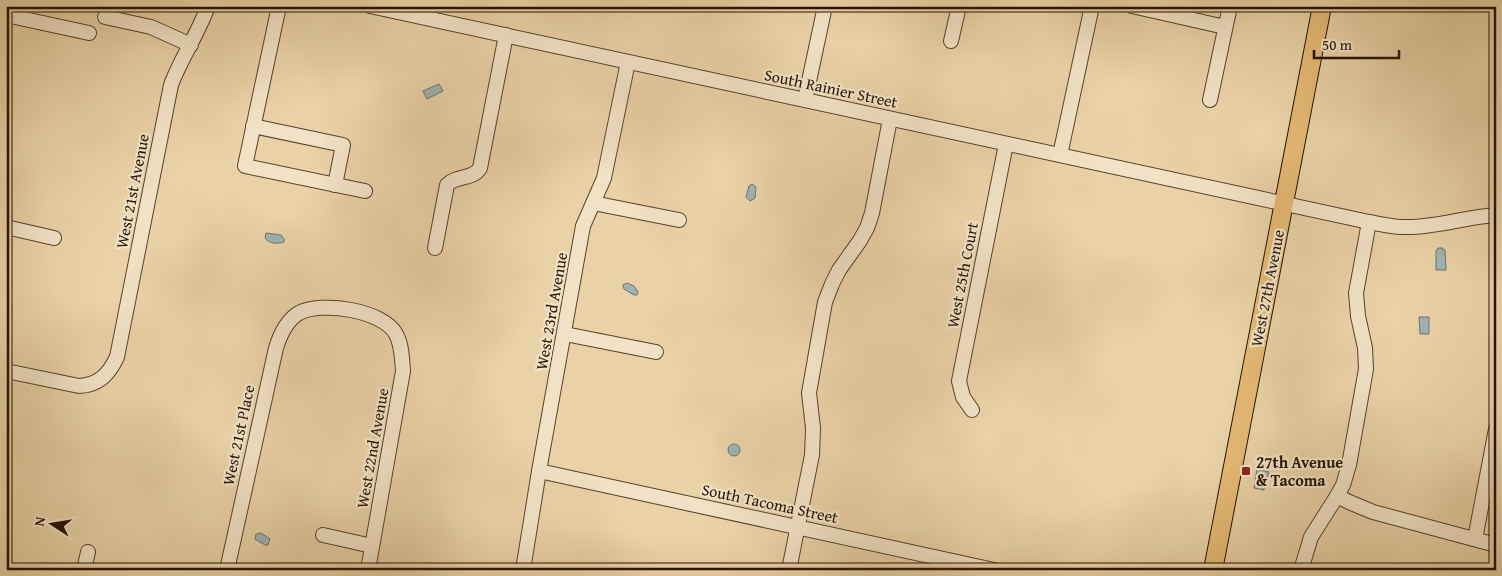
<svg xmlns="http://www.w3.org/2000/svg" width="1502" height="576" font-family="'Gentium Book Plus',serif">
<style>
.water{fill:#9db4b3;stroke:#6d746b}
.lines{fill:none;stroke-linecap:round;stroke-linejoin:round}
.minor-casing{stroke:#56432a;stroke-width:16}
.major-casing{stroke:#251300;stroke-width:20}
.minor{stroke:#f1e2c5;stroke-width:14}
.major{stroke:#e4b973;stroke-width:18}
.poi-dot{fill:#8f2418;stroke:#f1e2c5;stroke-width:2}
.labels{text-anchor:middle;dominant-baseline:central;stroke-width:4.5;stroke-linejoin:round;paint-order:stroke}
.street-label{font-size:16px;fill:#251300;stroke:#f1e2c5}
.poi-label{font-size:16px;font-weight:bold;fill:#251300;stroke:#f1e2c5;text-anchor:start}
</style>
<rect width="100%" height="100%" fill="#e9d2a6"/>
<filter id="stains"><feTurbulence type="fractalNoise" baseFrequency=".004" numOctaves="4"/><feColorMatrix values="0 0 0 0 .2 0 0 0 0 .09 0 0 0 0 .02 0 0 0 .5 -.17"/></filter>
<radialGradient id="worn" r=".72"><stop offset=".6" stop-color="#630" stop-opacity="0"/><stop offset="1" stop-color="#630" stop-opacity=".3"/></radialGradient>
<g class="water">
<path d="M439 84 443 91 427 99 423 91Z"/>
<path d="M752 184 756 187 755 198 750 201 746 197 749 186Z"/>
<path d="M266 233 281 235 284 239V242C278 244 269 244 265 238Z"/>
<path d="M1438 248H1443V250H1445L1446 270H1436V251Z"/>
<path d="M627 283 634 286 638 292 637 295H634L624 289 623 285Z"/>
<path d="M1419 317H1429V334H1420Z"/>
<circle cx="734" cy="450" r="6"/>
<path d="M1257 469 1269 472 1268 477H1266L1264 490 1254 488Z"/>
<path d="M261 533 270 539 268 545H265L255 539 256 534Z"/>
</g>
<g class="lines">
<defs>
<g id="minor">
<path d="M279 6 245 166 365 191"/>
<path d="M370 6 1369 222C1381 224 1392 227 1404 227 1435 228 1465 217 1496 215"/>
<path d="M1132 6 1225 27"/>
<path d="M6 15 89 33"/>
<path d="M105 17 151 27 191 45"/>
<path d="M951 41 959 6"/>
<path d="M805 100 825 6"/>
<path d="M1210 100 1230 6"/>
<path d="M253 126 343 145 335 185"/>
<path d="M1060 155 1092 6"/>
<path d="M593 203 679 220"/>
<path d="M6 227 54 238"/>
<path d="M435 248 447 185C456 175 473 180 480 168L506 35"/>
<path d="M565 334 656 352"/>
<path d="M6 371 79 386C99 385 109 374 117 357L171 85C181 58 198 34 208 6"/>
<path d="M972 410 963 397 959 381 1006 144"/>
<path d="M539 471 994 570"/>
<path d="M1337 496 1343 485 1349 465 1366 369 1365 348 1358 316 1356 293 1369 222"/>
<path d="M323 535 372 546"/>
<path d="M1475 539 1496 429"/>
<path d="M84 570 88 552"/>
<path d="M227 570 276 348C280 335 287 320 299 313 321 301 383 310 396 334 402 345 402 359 403 371L368 570"/>
<path d="M523 570 539 471 583 226 604 178 628 62"/>
<path d="M789 570 812 455 813 428 809 393 825 302 832 284 839 270 859 242 867 228 872 213 890 119"/>
<path d="M1301 570 1311 537 1337 496 1349 502 1373 512 1496 545"/>
</g>
<path id="major" d="M1213 570 1322 6"/>
</defs>
<use href="#minor" class="minor-casing"/>
<use href="#major" class="major-casing"/>
<use href="#minor" class="minor"/>
<use href="#major" class="major"/>
</g>
<rect class="poi-dot" x="1241" y="466" width="10" height="10" rx="2.5"/>
<g class="labels">
<g class="street-label">
<text transform="translate(831 88) rotate(12)">South Rainier Street</text>
<text transform="translate(132 191) rotate(-79)">West 21st Avenue</text>
<text transform="translate(962 275) rotate(-79)">West 25th Court</text>
<text transform="translate(1267 288) rotate(-79)">West 27th Avenue</text>
<text transform="translate(551 311) rotate(-80)">West 23rd Avenue</text>
<text transform="translate(238 435) rotate(-78)">West 21st Place</text>
<text transform="translate(372 448) rotate(-80)">West 22nd Avenue</text>
<text transform="translate(770 503) rotate(12)">South Tacoma Street</text>
</g>
<g class="poi-label">
<text x="1256" y="462">27th Avenue<tspan x="1256" dy="18">&amp; Tacoma</tspan></text>
</g>
</g>
<rect width="1502" height="576" fill="none" stroke="#e9d2a6" stroke-width="25"/>
<rect x="8" y="8" width="1487" height="561" fill="none" stroke="#251300" stroke-width="2.5"/>
<rect x="12" y="12" width="1477" height="551" fill="none" stroke="#251300"/>
<g transform="translate(52 524) rotate(282)" stroke="#f1e2c5" stroke-width="4" paint-order="stroke">
<path d="M0-4L9 19L0 12L-9 19Z" fill="#251300"/>
<text y="-8" font-size="14" font-weight="bold" text-anchor="middle" fill="#251300">N</text>
</g>
<path d="M1314 50v8h85v-8" fill="none" stroke="#251300" stroke-width="2.5"/>
<text x="1322" y="50" font-size="15" fill="#251300" stroke="#f1e2c5" stroke-width="4" paint-order="stroke">50 m</text>
<rect width="100%" height="100%" filter="url(#stains)"/>
<rect width="100%" height="100%" fill="url(#worn)"/>
</svg>
